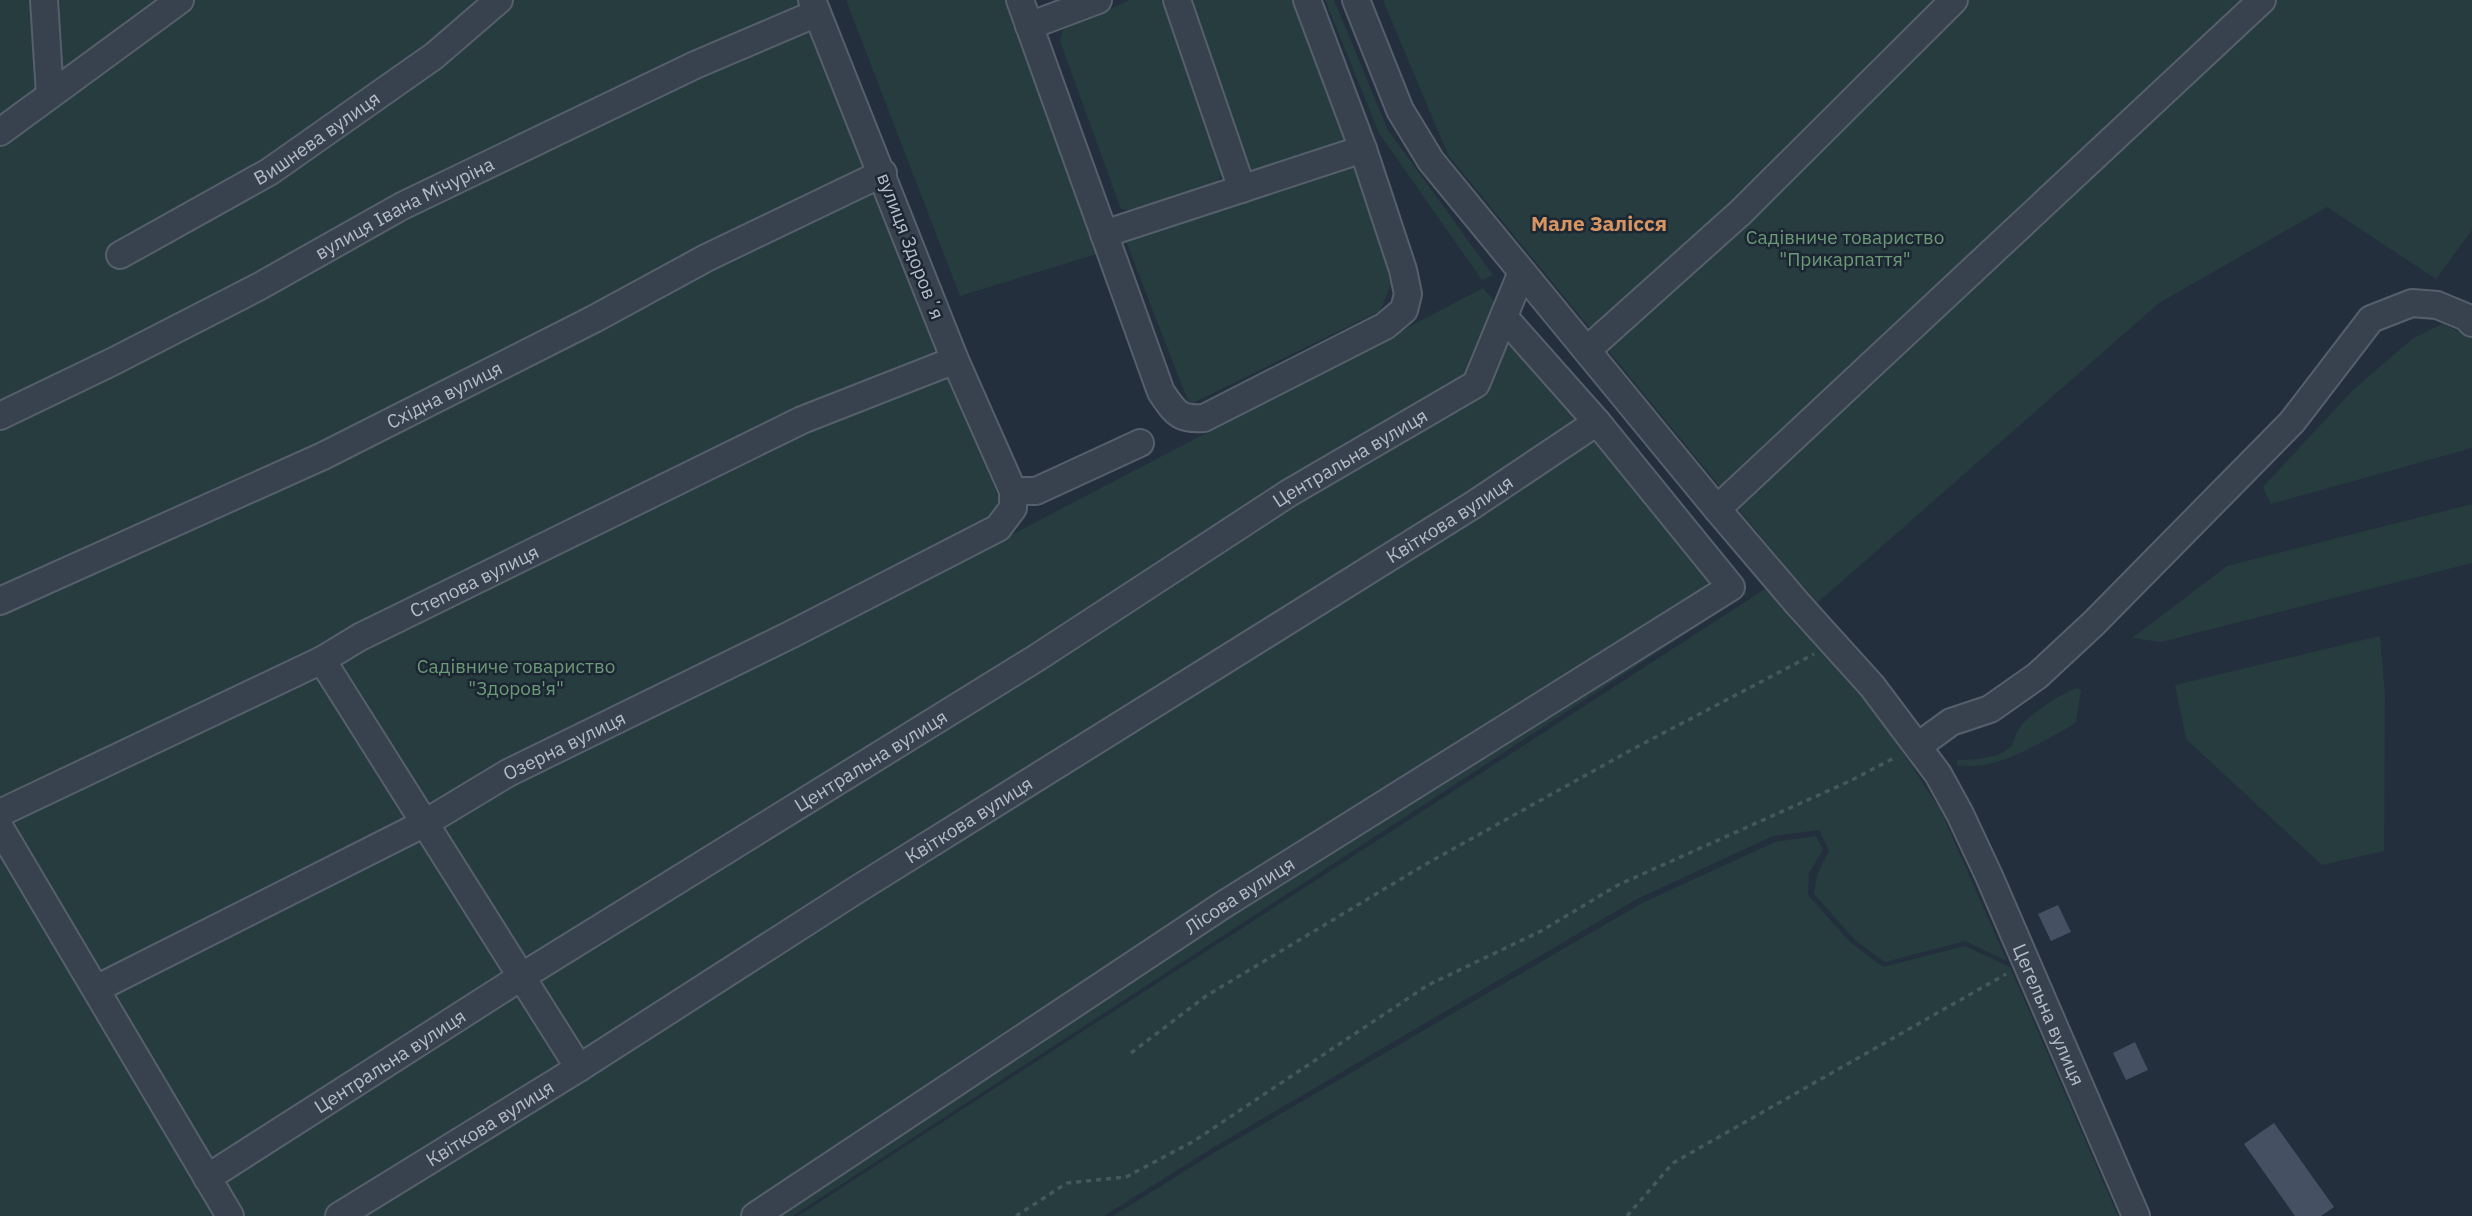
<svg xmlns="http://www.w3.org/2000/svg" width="2472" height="1216" font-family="'IBM Plex Sans',sans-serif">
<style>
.green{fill:#263c3f}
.building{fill:#455162}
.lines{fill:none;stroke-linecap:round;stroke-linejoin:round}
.minor-casing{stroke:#565f6c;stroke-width:30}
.path{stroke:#44595c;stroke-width:3.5;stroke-dasharray:5 5;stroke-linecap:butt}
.minor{stroke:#38414e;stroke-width:26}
.labels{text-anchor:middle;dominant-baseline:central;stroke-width:5;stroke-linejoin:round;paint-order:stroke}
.street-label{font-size:19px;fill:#b4bcc9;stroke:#1d2633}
.park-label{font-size:19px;fill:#6b9a76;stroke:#1d2633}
.neighbourhood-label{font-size:21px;font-weight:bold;fill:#d59563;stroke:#1d2633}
</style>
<rect width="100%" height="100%" fill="#242f3e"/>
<g class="green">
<path d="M0 0H801L1013 534 1483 288 1747 594 793 1216H237L0 815Z"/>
<path d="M846 0H1005L1100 253 960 296Z"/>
<path d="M1130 0H1161L1224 169 1216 185 1137 211 1121 209 1060 41 1063 29Z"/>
<path d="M1185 0H1294L1346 131 1339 146 1252 171Z"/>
<path d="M1325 0H1334L1388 130 1493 275 1482 280 1379 133Z"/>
<path d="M1383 0H2472V230L2436 279 2327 207 2159 303 1816 604 1448 155Z"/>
<path d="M1349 165 1367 179 1392 282 1380 311 1193 403 1188 401 1125 239Z"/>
<path d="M2442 324 2472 337V448L2271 504 2263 487 2352 391 2412 339Z"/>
<path d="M2472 504V563L2161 642 2132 638 2227 566Z"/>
<path d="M1765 589 1845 677 1854 683 1856 689 1876 711 1940 809 2007 961 1965 941 1885 962 1855 940 1814 894 1817 875 1829 851 1819 830 1773 836 1637 899 1214 1147 1104 1216H798Z"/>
<path d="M2380 636 2385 694 2384 851 2322 865 2186 739 2175 685Z"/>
<path d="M2077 688 2081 690 2076 721 2071 726C2037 744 1997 772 1957 765V760C1972 760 1992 759 2005 751 2016 745 2013 737 2019 729 2027 716 2063 692 2077 688Z"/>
<path d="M1816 836 1823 849 1809 873 1808 895 1850 942 1883 967 1965 946 2010 967 2118 1216H1113L1217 1151 1642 903 1775 842Z"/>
<path d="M0 855 220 1216H0Z"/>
</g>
<g class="building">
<path d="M2058 905 2071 932 2051 941 2038 914Z"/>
<path d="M2135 1042 2148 1070 2126 1080 2113 1053Z"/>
<path d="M2274 1123 2334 1207 2321 1216H2295L2244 1144Z"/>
</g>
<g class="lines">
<defs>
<g id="minor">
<path d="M44 0 50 95"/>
<path d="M1020 0 1161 392C1175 412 1178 420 1204 418L1385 326 1404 310 1408 294 1403 270 1363 149 1307 0"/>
<path d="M1177 0 1242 189"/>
<path id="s1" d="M1356 0 1400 110 1431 161 1717 509 1797 603 1872 686 1938 774 1960 814 1989 876 2136 1216"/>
<path d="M1029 26 1098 0"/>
<path d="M0 132 180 0"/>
<path d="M1104 234 1363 149"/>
<path id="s2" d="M120 255 269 172 434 56 499 0"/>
<path d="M1587 350 1741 212 1954 0"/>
<path id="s3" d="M0 416 112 362 260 286 402 206 695 65 817 13"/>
<path d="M1013 491H1036L1140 443"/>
<path d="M1717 509 2262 0"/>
<path id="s4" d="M0 601 323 456 594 319 706 258 883 173"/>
<path d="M322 660 579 1068"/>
<path d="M1918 746 1951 722 1990 709 2037 676 2094 623 2292 422 2371 319 2412 303 2437 305 2466 317 2472 323"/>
<path id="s5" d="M0 813 322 660 360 637 802 420 955 360"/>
<path d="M0 828 230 1216"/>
<path id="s6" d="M96 989 425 823 508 773 792 634 998 528 1013 508V491L955 360 812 0"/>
<path id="s7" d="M207 1178 521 977 1038 657 1289 493 1476 384 1522 272"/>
<path id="s8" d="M339 1216 579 1068 853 892 1473 505 1597 422"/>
<path id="s9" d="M755 1216 1223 905 1731 587 1597 422 1504 317"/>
</g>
</defs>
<use href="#minor" class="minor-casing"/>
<g class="path">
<path d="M1131 1053 1206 996 1426 864 1631 750 1814 654"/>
<path d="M1016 1216 1067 1183 1126 1177 1194 1141 1428 985 1541 931 1618 885 1850 781 1896 757"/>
<path d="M1627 1216 1673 1163 2006 974"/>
</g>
<use href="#minor" class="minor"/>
</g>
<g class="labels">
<g class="street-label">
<text stroke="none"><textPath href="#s2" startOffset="229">Вишнева вулиця</textPath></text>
<text stroke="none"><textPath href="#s3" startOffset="455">вулиця Івана Мічуріна</textPath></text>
<text transform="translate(911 246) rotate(69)">вулиця Здоровʼя</text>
<text stroke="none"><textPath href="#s4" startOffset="490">Східна вулиця</textPath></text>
<text stroke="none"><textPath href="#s7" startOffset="1351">Центральна вулиця</textPath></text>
<text stroke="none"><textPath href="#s8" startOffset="1311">Квіткова вулиця</textPath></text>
<text stroke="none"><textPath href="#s5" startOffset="528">Степова вулиця</textPath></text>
<text stroke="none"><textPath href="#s6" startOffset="528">Озерна вулиця</textPath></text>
<text stroke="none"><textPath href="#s7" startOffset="784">Центральна вулиця</textPath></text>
<text stroke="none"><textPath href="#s8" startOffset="744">Квіткова вулиця</textPath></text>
<text stroke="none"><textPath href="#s9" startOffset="581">Лісова вулиця</textPath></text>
<text stroke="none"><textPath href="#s1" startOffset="1239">Цегельна вулиця</textPath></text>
<text stroke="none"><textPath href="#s7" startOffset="217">Центральна вулиця</textPath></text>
<text stroke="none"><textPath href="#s8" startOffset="177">Квіткова вулиця</textPath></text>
</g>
<g class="park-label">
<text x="1845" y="237">Садівниче товариство<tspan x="1845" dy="22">"Прикарпаття"</tspan></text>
<text x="516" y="666">Садівниче товариство<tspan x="516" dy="22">"Здоров'я"</tspan></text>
</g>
<g class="neighbourhood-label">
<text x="1599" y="223">Мале Залісся</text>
</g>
</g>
</svg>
